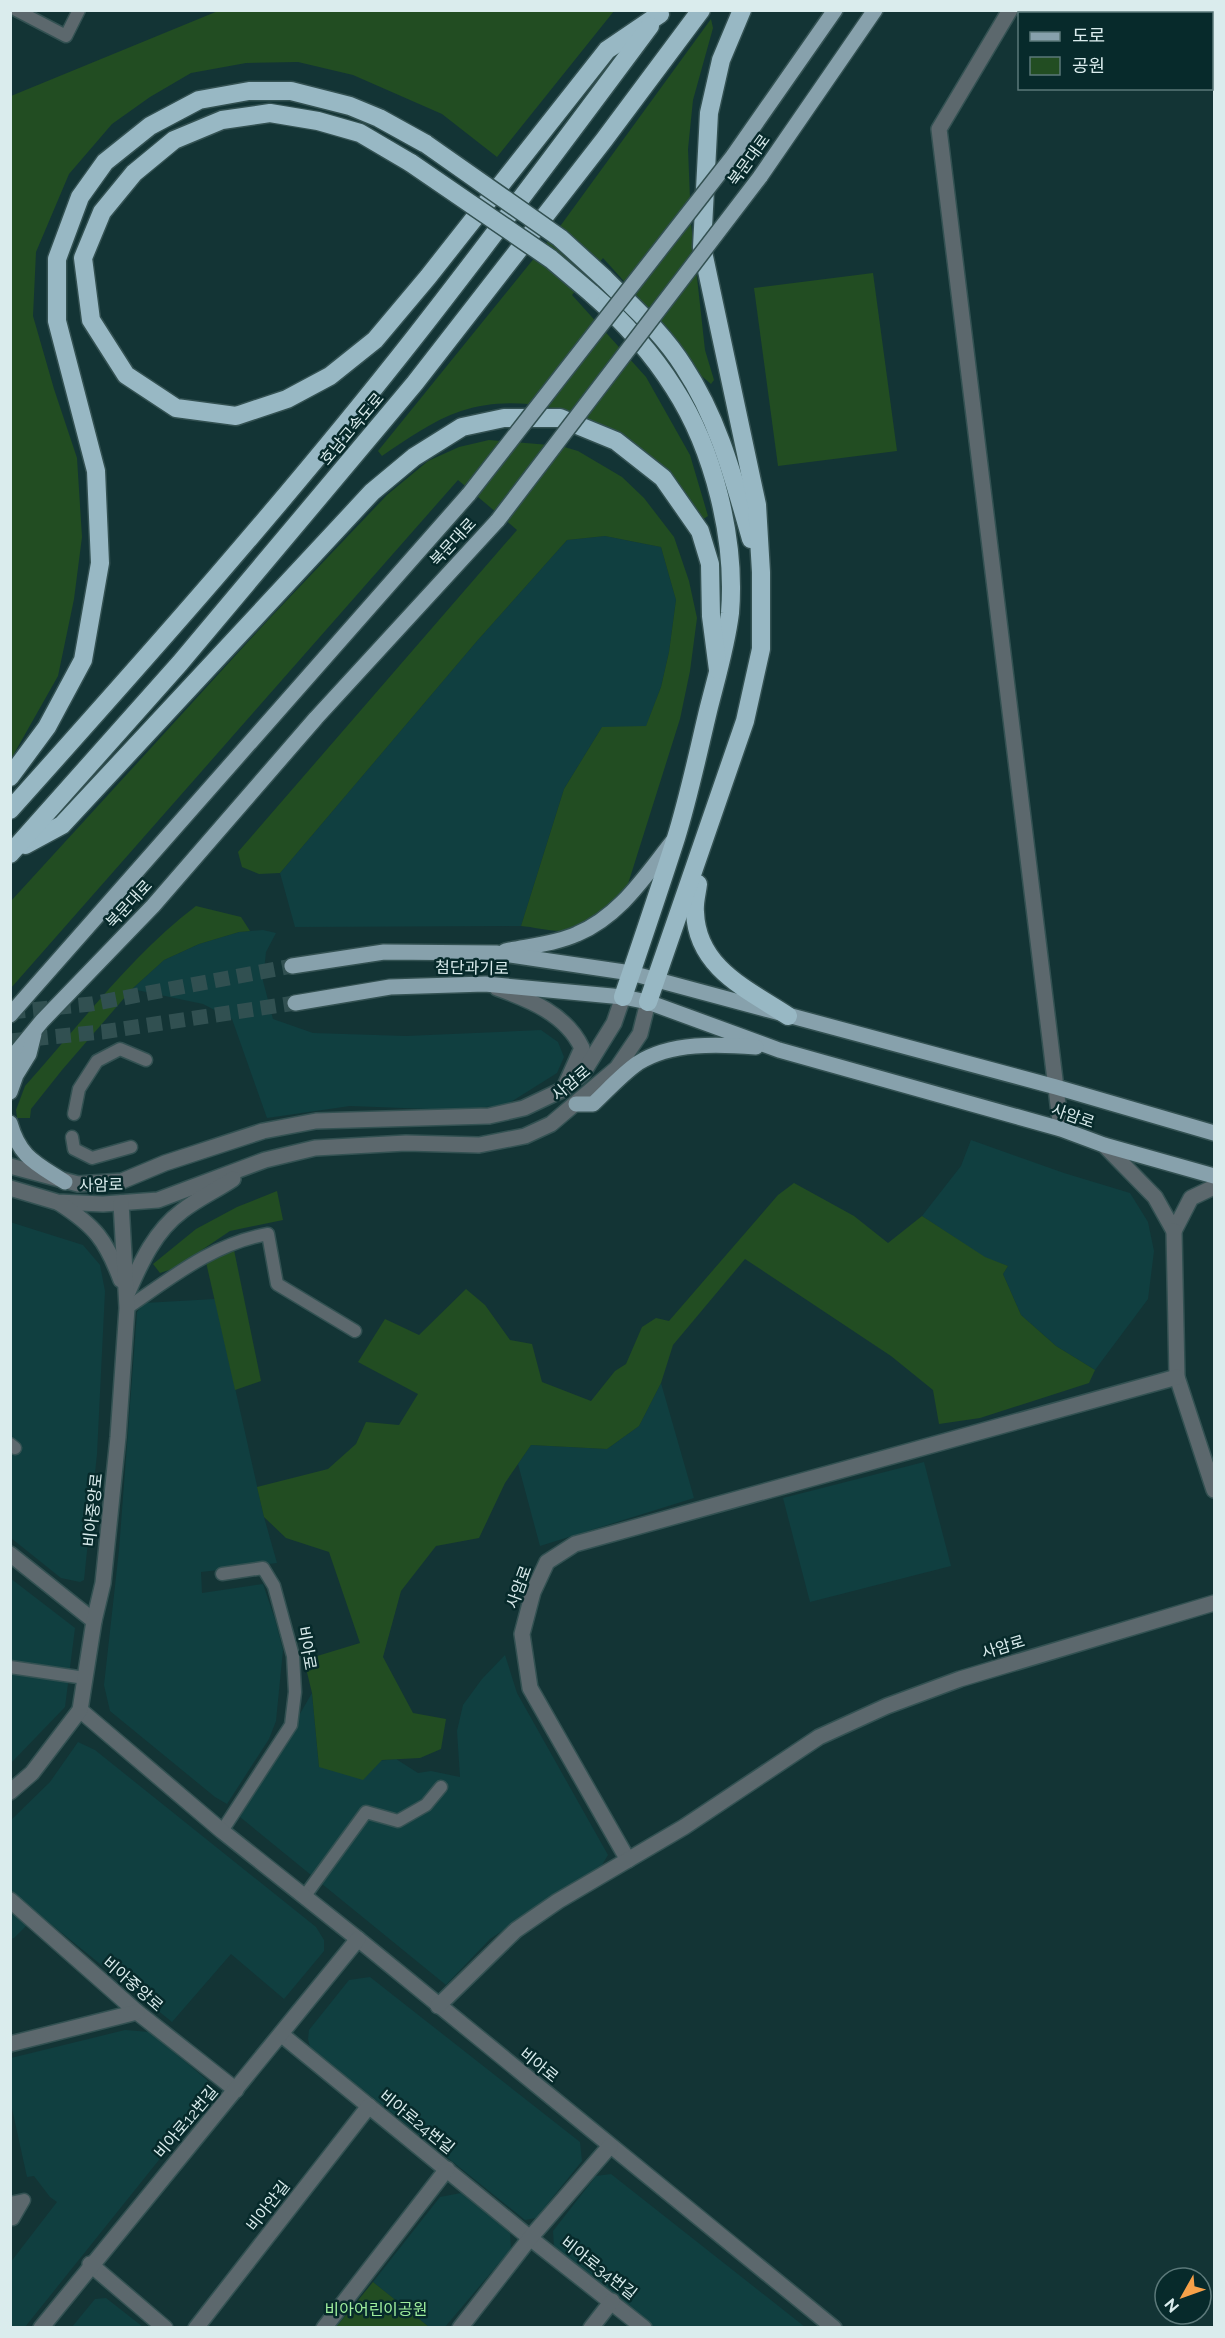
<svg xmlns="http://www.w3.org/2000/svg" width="1225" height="2338" font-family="Raleway,'Noto Sans KR',sans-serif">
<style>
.built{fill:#103f40}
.green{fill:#224d22}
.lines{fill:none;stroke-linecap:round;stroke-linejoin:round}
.primary-tunnel{stroke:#315051;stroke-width:15;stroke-dasharray:15 8;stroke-linecap:butt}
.service-casing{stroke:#335152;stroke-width:15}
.minor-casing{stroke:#335152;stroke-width:18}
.primary-casing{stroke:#335152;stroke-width:18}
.motorway-casing{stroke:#335152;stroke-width:21}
.service{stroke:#5c686d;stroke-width:12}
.minor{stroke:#5c686d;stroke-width:15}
.primary{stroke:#87a1ac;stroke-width:15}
.motorway{stroke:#98b8c4;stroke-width:18}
.primary-bridge-casing{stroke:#335152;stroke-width:18;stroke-linecap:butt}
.motorway-bridge-casing{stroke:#335152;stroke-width:21;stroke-linecap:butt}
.primary-bridge{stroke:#87a1ac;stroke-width:15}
.motorway-bridge{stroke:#98b8c4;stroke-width:18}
.labels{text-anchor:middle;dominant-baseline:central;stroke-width:5;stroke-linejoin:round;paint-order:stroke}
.street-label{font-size:16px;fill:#daeced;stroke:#072a2b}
.park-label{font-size:16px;fill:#9fef9d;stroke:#072a2b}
</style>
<rect width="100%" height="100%" fill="#133435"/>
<g class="built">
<path d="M605 536 661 547 676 600 669 652 661 687 646 727H602L564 789 521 926 295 927 280 873 477 641 567 540Z"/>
<path d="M263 930 276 933 266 952 263 981 273 1019 313 1033 406 1036 541 1030 558 1042 564 1057 557 1073 506 1105 455 1110 350 1106 267 1118 232 1019 203 1004 132 989 164 960 199 944 239 932Z"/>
<path d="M971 1140 1064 1173 1130 1193 1148 1222 1154 1251 1148 1299 1095 1370 1056 1346 1021 1315 1003 1274 1008 1266 985 1258 922 1216 961 1166Z"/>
<path d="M10 1222 83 1245 100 1265 105 1291 97 1454 84 1580 80 1582 61 1578 11 1538Z"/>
<path d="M215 1299 264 1517 277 1563 201 1572 202 1593 263 1584 275 1619 283 1650 276 1721 269 1739 227 1804 215 1797 110 1711 104 1685 119 1550 137 1312 144 1303Z"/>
<path d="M661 1383 694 1498 540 1546 518 1464 531 1445 607 1449 639 1426Z"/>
<path d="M924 1462 951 1566 810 1602 783 1498Z"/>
<path d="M10 1578 75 1628 65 1707 11 1763Z"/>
<path d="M505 1655 517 1693 608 1855 602 1865 490 1939 446 1985 240 1817 312 1693 319 1767 396 1759 418 1773 431 1771 460 1777 457 1731 463 1705 482 1679Z"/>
<path d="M78 1742 95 1750 316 1927 324 1940V1951L284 1999 231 1954 172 2022 11 1892 10 1821 50 1782Z"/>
<path d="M10 1912 27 1925 14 1938 11 1939Z"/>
<path d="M370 1977 580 2142 582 2161 536 2218 525 2220 310 2047 308 2039 309 2030 349 1980Z"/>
<path d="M125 2030 150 2032 207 2080 211 2095 25 2327H11L10 2263 57 2202 50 2197 34 2176 27 2177 11 2104V2058Z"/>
<path d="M611 2174 805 2327H654L554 2247 553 2231 596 2176Z"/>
<path d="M461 2193 510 2233 511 2249 445 2327H429L373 2282 440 2197Z"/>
<path d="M106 2298 143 2327H72L95 2299Z"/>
</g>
<g class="green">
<path d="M218 11H614L497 157 442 114 353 75 298 62 246 63 191 73 150 97 112 124 69 174 36 252 33 316 54 389 77 458 82 537 74 599 58 676 11 759V96Z"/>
<path d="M711 19 713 28 693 100 688 149 691 223 705 350 714 380 711 384 698 373 677 340 603 258 572 295 646 377 690 455 708 516 702 520C685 500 661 467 641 451 592 412 523 391 461 411 432 421 407 439 382 456L378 451 561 225Z"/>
<path d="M873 273 897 451 778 466 754 288Z"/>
<path d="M489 440 561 446 578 451 622 477 644 498 674 537 689 581 697 618 690 671 680 719 628 884C614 905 595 925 569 930 555 933 535 927 521 926L564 789 602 727 646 726 661 687 669 652 676 600 661 547 605 536 567 540 477 641 280 873 259 874 242 867 238 852 517 530 458 480 11 988V901L268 620 387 495 428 461 459 447Z"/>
<path d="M196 906 241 917 250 931 239 932 199 944 164 960 132 989 62 1070 31 1109 30 1118H17L16 1110 25 1086C79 1026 132 954 196 906Z"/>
<path d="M794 1183 854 1216 888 1243 922 1216 985 1257 1008 1266 1003 1274 1021 1315 1056 1346 1095 1370 1089 1383 980 1418 939 1424 933 1390 891 1356 745 1259 673 1345 661 1383 639 1426 607 1449 531 1445 505 1483 479 1538 436 1546 401 1591 383 1657 413 1713 446 1719 441 1749 420 1758 382 1760 363 1780 319 1767 312 1693 304 1660 360 1643 329 1552 286 1538 264 1517 257 1487 328 1469 356 1444 366 1422 399 1425 418 1394 358 1362 385 1319 419 1335 466 1289 485 1305 510 1340 532 1344 542 1382 591 1401 615 1371 626 1364 642 1327 656 1318 669 1321 778 1195Z"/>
<path d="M277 1191 283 1220 230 1231 175 1268 160 1273 153 1264 196 1229 237 1207Z"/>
<path d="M234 1250 261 1381 235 1390 206 1262Z"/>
<path d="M373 2282 429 2327H336Z"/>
</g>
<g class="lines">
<g class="primary-tunnel">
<path d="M10 1012 91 1004 292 966"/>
<path d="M10 1041 102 1032 295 1003"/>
</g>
<defs>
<g id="service">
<path d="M16 10 66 36 79 10"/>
<path d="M1174 10 1176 14"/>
<path d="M1212 75 1214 80"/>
<path d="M74 1114 79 1089 97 1061 120 1049 146 1060"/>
<path d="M72 1137 74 1149 92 1158 131 1147"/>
<path d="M127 1308C171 1278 214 1243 268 1234L277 1284 355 1331"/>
<path d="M10 1444 15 1448"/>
<path d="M10 1667 85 1678"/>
<path d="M222 1831 291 1725 295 1692 293 1656 274 1586 263 1568 222 1574"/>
<path d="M304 1897 366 1812 398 1821 426 1805 441 1787"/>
<path d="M10 2203 24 2200 13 2219"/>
</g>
<g id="minor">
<path d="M1010 10 939 129 1061 1129"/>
<path d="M497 988C530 1000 566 1014 582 1048L565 1086"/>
<path d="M1104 1145 1155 1197 1174 1231 1191 1198 1214 1187"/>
<path d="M10 1166 78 1184 122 1181 165 1163 263 1131 316 1121 489 1116 524 1108 564 1089 583 1073 614 1023 623 997"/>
<path d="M10 1188 57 1202 103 1204 158 1200 265 1160 315 1148 406 1143 479 1145 525 1136 551 1124 617 1068 640 1034 648 1002"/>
<path d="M59 1203C95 1226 106 1240 121 1280"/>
<path d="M1174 1231 1177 1377 1214 1490"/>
<path d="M128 1292C141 1262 155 1231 182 1211 197 1199 217 1190 233 1179"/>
<path d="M10 1554 94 1621"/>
<path d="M80 1710 222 1831 358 1939 834 2328"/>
<path d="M10 1792 32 1773 80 1710 94 1621 103 1583 118 1437 127 1308 121 1203"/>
<path d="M628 1860 530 1688 522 1634 533 1592 547 1562 575 1544 1177 1377"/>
<path d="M10 1900 137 2012 236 2090"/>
<path d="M438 2006 516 1930 558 1901 684 1827 819 1737 887 1706 960 1679 1214 1603"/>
<path d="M282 2035 530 2238 644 2328"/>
<path d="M10 2044 137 2012"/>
<path d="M90 2264 165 2328"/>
<path d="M41 2328 358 1939"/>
<path d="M196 2328 369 2106"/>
<path d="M324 2328 447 2169"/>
<path d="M460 2328 530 2238 610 2146"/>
<path d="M591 2328 612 2301"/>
</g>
<g id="primary">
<path d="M733 156 835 10"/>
<path d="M760 177 875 10"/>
<path d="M505 951C528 946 555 944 577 934 620 916 645 876 673 841"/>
<path d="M292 966 384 952 496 953 631 973 1056 1087 1214 1133"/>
<path d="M295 1003 390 987 485 984 623 997 648 1002 779 1050 1061 1129 1104 1145 1214 1176"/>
<path d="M10 1015 469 494"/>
<path d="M10 1060 42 1021 153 906 316 718 498 520"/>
<path d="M10 1092 16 1075 29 1054 34 1034"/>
<path d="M576 1104H593C607 1091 622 1074 638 1063 671 1042 718 1044 756 1047"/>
<path d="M10 1123C20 1158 36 1163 65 1182"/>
</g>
<g id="motorway">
<path d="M411 163 360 133 318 121 270 113 222 120 174 140 134 173 102 212 83 258 91 320 126 375 176 408 236 416 287 399 330 376 375 340 428 277 607 50 660 14"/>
<path d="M604 278C632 306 663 333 684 367 719 420 734 480 751 539"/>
<path d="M591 293C622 320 652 353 674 388 714 450 736 540 730 613 726 646 716 679 708 711 698 753 689 796 676 838 659 891 641 944 623 997"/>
<path d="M10 777 47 727 83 660 100 563 96 471 57 321V259L80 197 105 162 150 126 199 100 249 91H291L350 106 379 118 426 144"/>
<path d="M10 810C148 656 286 501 414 338 494 236 572 131 650 26"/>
<path d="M25 845 62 825 372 492 414 457 462 427 504 418H560L616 441 663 478 700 531 710 564 711 616 718 670"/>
<path d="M10 854 180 663 415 383 604 140 701 10"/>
<path d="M698 884C697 893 694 903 695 912 697 968 747 989 788 1016"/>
<path d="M648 1002 745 721 761 649V572L757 505 702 247 709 113 721 60 742 10"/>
</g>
</defs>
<use href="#service" class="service-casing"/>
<use href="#minor" class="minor-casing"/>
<use href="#primary" class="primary-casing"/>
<use href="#motorway" class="motorway-casing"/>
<use href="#service" class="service"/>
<use href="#minor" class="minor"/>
<use href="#primary" class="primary"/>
<use href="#motorway" class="motorway"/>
<defs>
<g id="primary-bridge">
<path d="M469 494 733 156"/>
<path d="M498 520 760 177"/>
</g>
<g id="motorway-bridge">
<path d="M426 144 560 238 604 278"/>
<path d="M411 163 551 259 591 293"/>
</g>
</defs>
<use href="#primary-bridge" class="primary-bridge-casing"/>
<use href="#motorway-bridge" class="motorway-bridge-casing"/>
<use href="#primary-bridge" class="primary-bridge"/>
<use href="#motorway-bridge" class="motorway-bridge"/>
</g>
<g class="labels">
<g class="street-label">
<text transform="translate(749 160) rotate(-54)">북문대로</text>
<text transform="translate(352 429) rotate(-50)">호남고속도로</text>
<text transform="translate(453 542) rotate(-47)">북문대로</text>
<text transform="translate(129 904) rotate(-47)">북문대로</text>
<text transform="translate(472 968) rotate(1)">첨단과기로</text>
<text transform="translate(571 1083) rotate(-40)">사암로</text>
<text transform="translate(1073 1116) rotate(19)">사암로</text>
<text transform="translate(101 1185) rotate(-1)">사암로</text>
<text transform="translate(93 1510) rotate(-84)">비아중앙로</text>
<text transform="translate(519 1587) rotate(-70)">사암로</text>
<text transform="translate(1003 1647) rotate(-17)">사암로</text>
<text transform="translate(307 1648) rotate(80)">비아로</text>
<text transform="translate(133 1984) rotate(41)">비아중앙로</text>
<text transform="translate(539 2065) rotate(39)">비아로</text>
<text transform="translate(186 2122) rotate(-50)">비아로12번길</text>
<text transform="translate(417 2122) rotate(39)">비아로24번길</text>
<text transform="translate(268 2206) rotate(-52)">비아안길</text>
<text transform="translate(599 2268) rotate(38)">비아로34번길</text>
</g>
<g class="park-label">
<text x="376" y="2309">비아어린이공원</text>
</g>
</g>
<rect width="1225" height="2338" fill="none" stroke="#daeced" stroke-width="24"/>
<rect x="1018" y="12" width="195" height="78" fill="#072a2b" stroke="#5b7879" stroke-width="1.5"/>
<rect x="1030" y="32" width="30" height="9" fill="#87a1ac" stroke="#5b7879" stroke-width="1.5"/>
<text x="1072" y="42" font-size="18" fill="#daeced">도로</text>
<rect x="1030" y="57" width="30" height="18" fill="#224d22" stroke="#5b7879" stroke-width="1.5"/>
<text x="1072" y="72" font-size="18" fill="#daeced">공원</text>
<g transform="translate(1183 2296) rotate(230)"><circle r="28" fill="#072a2b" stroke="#5b7879" stroke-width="1.5"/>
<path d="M0-4.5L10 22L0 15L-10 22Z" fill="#f7a149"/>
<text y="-9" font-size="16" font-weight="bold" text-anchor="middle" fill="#daeced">N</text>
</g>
</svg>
